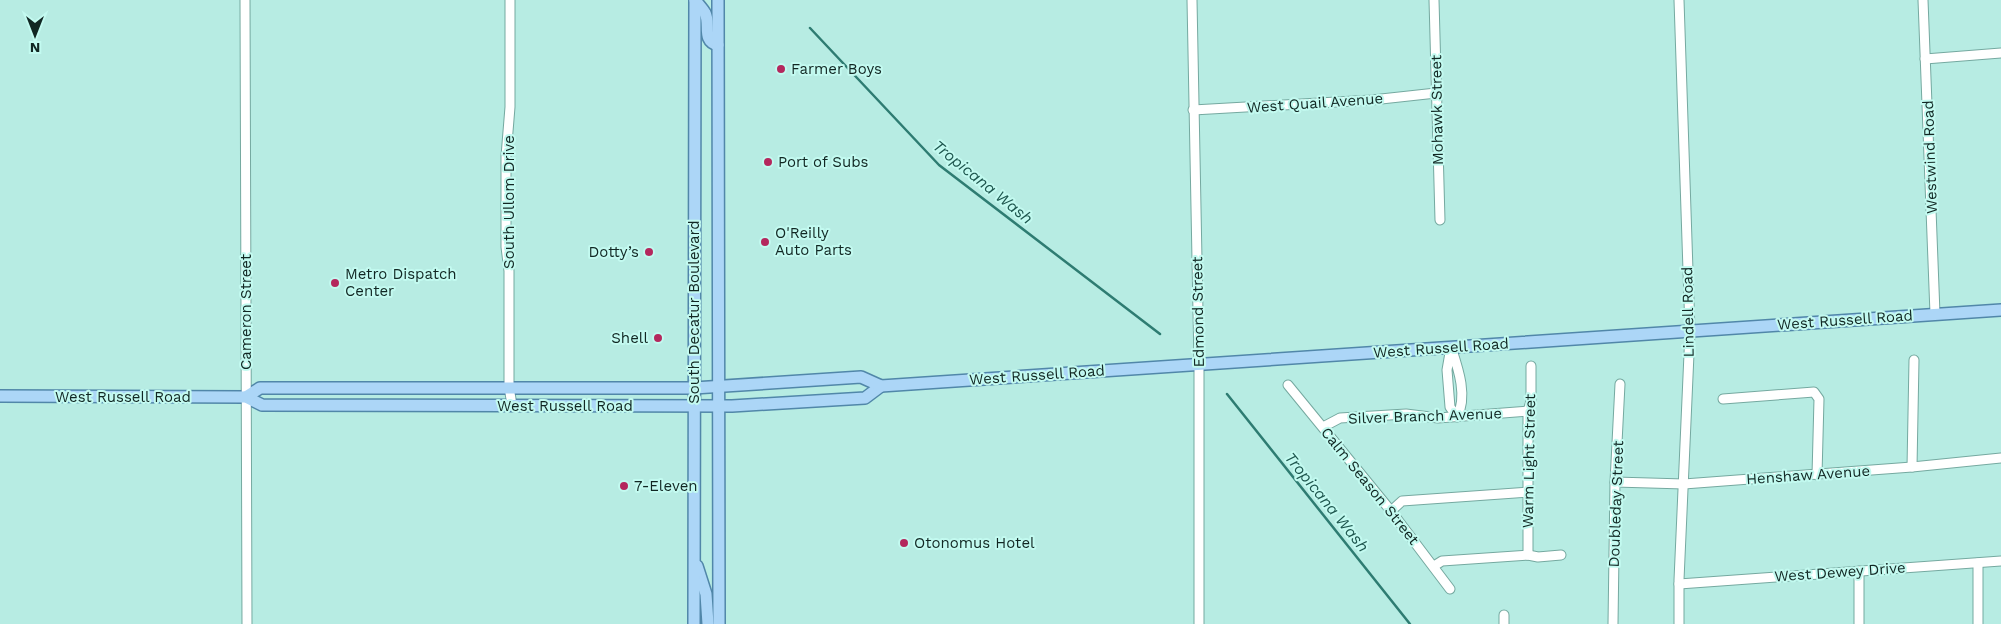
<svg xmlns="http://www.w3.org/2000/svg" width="2001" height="624" font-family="'Work Sans',sans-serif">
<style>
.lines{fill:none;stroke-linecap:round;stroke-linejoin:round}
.stream{stroke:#2e7c72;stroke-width:2.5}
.minor-casing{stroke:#75a9a0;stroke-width:11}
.major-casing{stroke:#5187a9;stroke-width:14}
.minor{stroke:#fff;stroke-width:9}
.major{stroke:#acd6f7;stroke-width:11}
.poi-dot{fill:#b4275d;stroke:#c3faf0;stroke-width:2}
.labels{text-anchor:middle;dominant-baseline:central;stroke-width:4;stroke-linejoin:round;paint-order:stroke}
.poi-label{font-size:15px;fill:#112723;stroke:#c3faf0;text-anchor:start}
.street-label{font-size:15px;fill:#112723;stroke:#c3faf0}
.water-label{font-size:16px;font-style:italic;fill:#1e564e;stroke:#c3faf0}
</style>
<rect width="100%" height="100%" fill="#b7ece3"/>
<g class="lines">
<g class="stream">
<path d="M810 28 939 165 1160 334"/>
<path d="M1227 394 1410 624"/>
</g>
<defs>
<g id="minor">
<path d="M245 0 247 624"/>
<path d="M510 0V107L506 156V247L509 271V387L512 405"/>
<path d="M1192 0 1199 364V624"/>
<path d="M1434 0 1440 220"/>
<path d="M1679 0 1690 331 1679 580V624"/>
<path d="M1923 0 1935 314"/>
<path d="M1925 59 2001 53"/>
<path d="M1193 110 1372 100 1436 93"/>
<path d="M1451 347C1458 368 1468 396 1457 417L1450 407 1447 370Z"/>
<path d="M1288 385 1391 511 1450 589"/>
<path d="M1723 399 1814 392 1819 399 1817 475"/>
<path d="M1323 427 1340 418 1406 414 1438 418 1528 411"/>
<path d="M1912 467 1914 360"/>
<path d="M1615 482 1684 484 1912 467 2001 458"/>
<path d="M1391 511 1402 501 1528 492"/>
<path d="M1528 555V411L1531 401V366"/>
<path d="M1978 563V624"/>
<path d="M1434 566 1442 561 1528 555 1538 557 1561 555"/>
<path d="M1679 584 2001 561"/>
<path d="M1504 615V624"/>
<path d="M1613 624 1615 482 1620 384"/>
<path d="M1859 624V571"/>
</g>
<g id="major">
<path d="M695 0C698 4 703 9 705 13 711 24 701 41 718 45"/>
<path d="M718 0 719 624"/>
<path d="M0 396 246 397 262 405 732 406 865 398 881 386"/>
<path d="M246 397 260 388H694L861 377 881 386 2001 310"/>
<path d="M697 566 706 594 708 624"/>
<path d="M694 624 695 0"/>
</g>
</defs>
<use href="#minor" class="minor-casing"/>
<use href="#major" class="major-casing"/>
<use href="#minor" class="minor"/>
<use href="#major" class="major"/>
</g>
<g class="poi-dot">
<circle cx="781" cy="69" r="5"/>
<circle cx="768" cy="162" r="5"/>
<circle cx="765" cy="242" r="5"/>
<circle cx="649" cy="252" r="5"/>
<circle cx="335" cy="283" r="5"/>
<circle cx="658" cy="338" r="5"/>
<circle cx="624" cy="486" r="5"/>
<circle cx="904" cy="543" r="5"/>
</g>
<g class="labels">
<g class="poi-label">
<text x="791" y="69">Farmer Boys</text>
<text x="778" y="162">Port of Subs</text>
<text x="775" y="233">O'Reilly<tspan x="775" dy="17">Auto Parts</tspan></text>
<text x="639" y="252" text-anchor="end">Dotty’s</text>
<text x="345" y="274">Metro Dispatch<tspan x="345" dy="17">Center</tspan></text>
<text x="648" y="338" text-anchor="end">Shell</text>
<text x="634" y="486">7-Eleven</text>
<text x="914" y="543">Otonomus Hotel</text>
</g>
<g class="street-label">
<text transform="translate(1315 103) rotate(-4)">West Quail Avenue</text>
<text transform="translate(1437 110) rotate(-91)">Mohawk Street</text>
<text transform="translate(1930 157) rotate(-92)">Westwind Road</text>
<text transform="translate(509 202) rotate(-90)">South Ullom Drive</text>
<text transform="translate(246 312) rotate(-90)">Cameron Street</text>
<text transform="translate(694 312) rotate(-90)">South Decatur Boulevard</text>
<text transform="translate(1198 312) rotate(-91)">Edmond Street</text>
<text transform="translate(1688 312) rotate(-91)">Lindell Road</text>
<text transform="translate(1845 320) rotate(-4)">West Russell Road</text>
<text transform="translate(1441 348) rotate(-4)">West Russell Road</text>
<text transform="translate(1037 375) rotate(-4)">West Russell Road</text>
<text x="123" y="397">West Russell Road</text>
<text x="565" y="406">West Russell Road</text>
<text transform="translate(1425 416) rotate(-2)">Silver Branch Avenue</text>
<text transform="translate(1529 461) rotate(-89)">Warm Light Street</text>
<text transform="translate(1808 475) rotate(-4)">Henshaw Avenue</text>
<text transform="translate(1370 486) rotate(51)">Calm Season Street</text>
<text transform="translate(1616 504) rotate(-88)">Doubleday Street</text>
<text transform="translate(1840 572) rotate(-4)">West Dewey Drive</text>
</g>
<g class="water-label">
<text transform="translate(983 182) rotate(39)">Tropicana Wash</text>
<text transform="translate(1327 502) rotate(51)">Tropicana Wash</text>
</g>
</g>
<g transform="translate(35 35) rotate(180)" stroke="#c3faf0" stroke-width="4" paint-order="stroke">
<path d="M0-4L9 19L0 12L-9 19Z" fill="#112723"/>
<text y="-8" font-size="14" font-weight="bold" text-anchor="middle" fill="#112723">N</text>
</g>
</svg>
